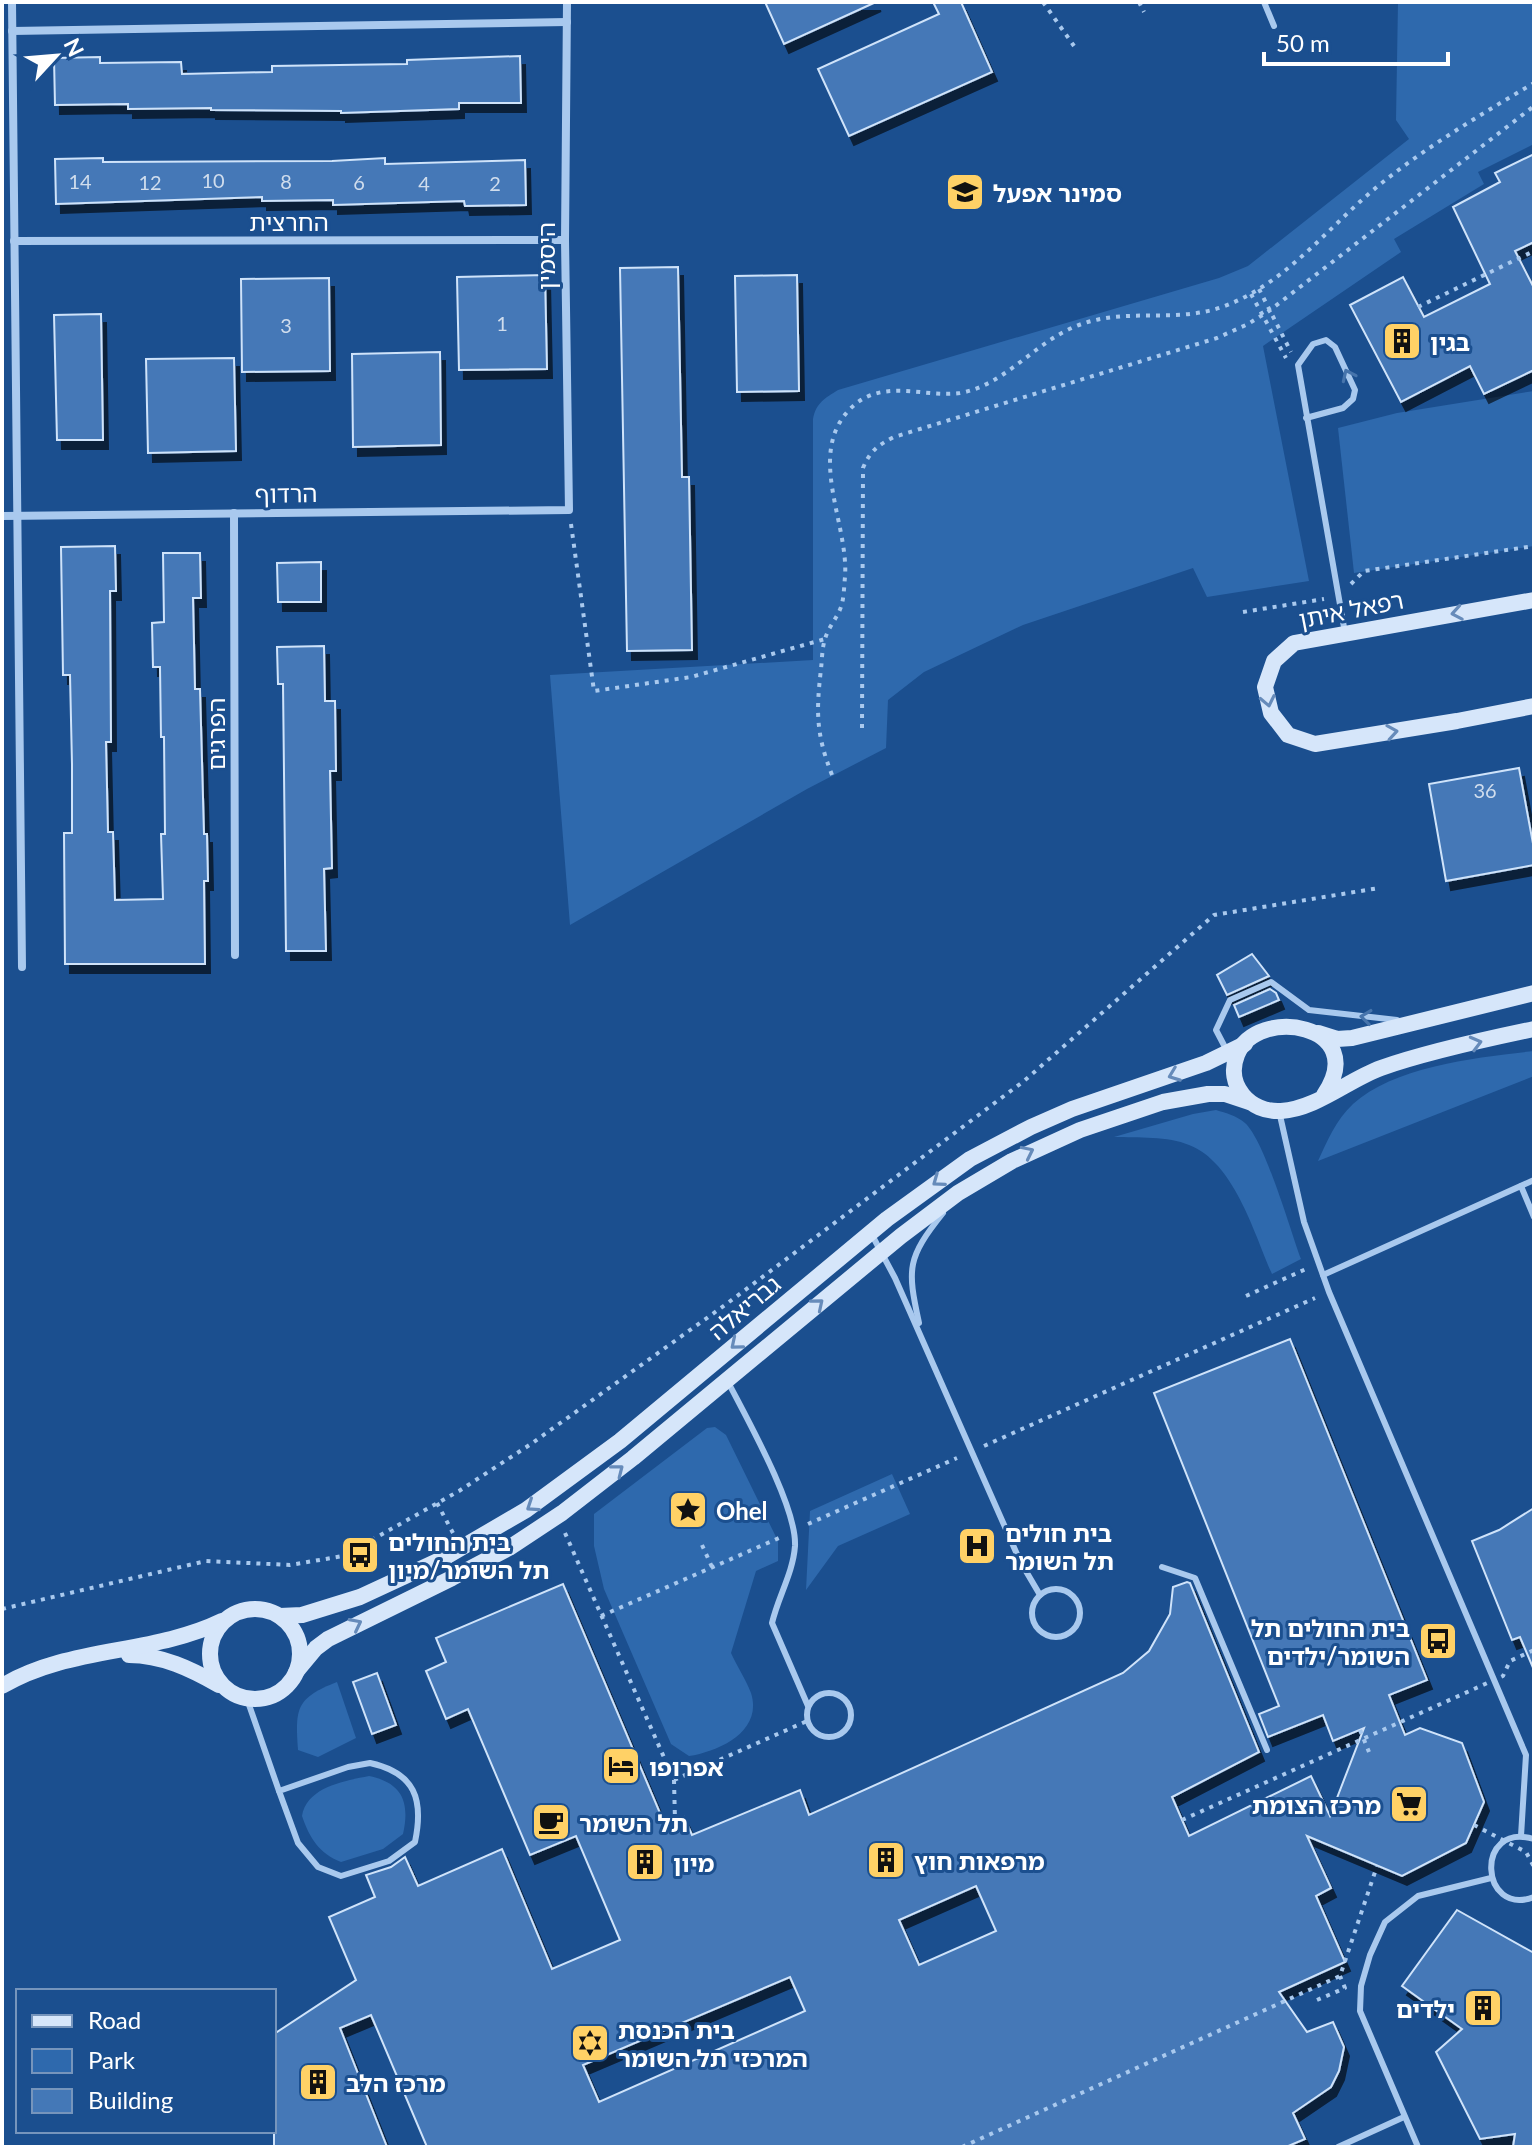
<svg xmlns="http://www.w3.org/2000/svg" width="1536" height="2149" font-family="Lato,'Noto Sans Hebrew',sans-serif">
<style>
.green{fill:#2e69ad}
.building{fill:#4478b7;stroke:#cfe3fa;stroke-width:2;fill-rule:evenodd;filter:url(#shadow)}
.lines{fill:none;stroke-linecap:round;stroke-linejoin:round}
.path{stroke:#a9c9ee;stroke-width:4;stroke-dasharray:4 6;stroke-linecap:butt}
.lane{stroke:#a9c9ee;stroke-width:6}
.street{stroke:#a9c9ee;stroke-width:8}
.secondary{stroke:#d6e6fa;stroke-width:16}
.path-bridge{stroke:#a9c9ee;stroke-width:4;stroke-dasharray:4 6;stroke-linecap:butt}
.oneway{stroke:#4674ac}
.oneway2{stroke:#668bba}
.labels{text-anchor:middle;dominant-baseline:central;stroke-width:6;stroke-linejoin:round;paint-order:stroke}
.number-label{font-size:20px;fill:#d0dded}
.poi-label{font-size:24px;font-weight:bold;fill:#fff;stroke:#1b4f8f;text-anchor:start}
.street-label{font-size:24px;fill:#fff;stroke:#1b4f8f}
</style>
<defs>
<filter id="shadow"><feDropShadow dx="5" dy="9" stdDeviation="0" flood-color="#0009"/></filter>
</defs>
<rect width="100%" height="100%" fill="#1b4f8f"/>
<g class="green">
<path d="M1398 2H1534V144L1478 172 1484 184 1394 239 1401 252 1263 346 1309 581 1207 597 1193 568 1023 625 924 672 888 700 886 748 807 789 570 925 550 675 813 660V419C816 403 825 398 838 390L1219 278 1248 266 1409 139 1396 120Z"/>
<path d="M1534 391V546L1354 573 1338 428 1397 413Z"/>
<path d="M1534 1051V1076L1318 1161C1327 1141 1336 1120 1353 1104 1394 1066 1480 1057 1534 1051Z"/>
<path d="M1216 1110C1226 1113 1237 1116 1245 1123 1265 1141 1290 1230 1301 1259L1272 1274C1254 1233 1234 1162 1189 1145 1168 1136 1138 1138 1114 1137L1193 1114Z"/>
<path d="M715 1427 726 1435 778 1541V1561L756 1571 731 1653C737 1666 746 1680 751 1693 763 1731 720 1751 689 1756L671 1744 604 1589 594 1546V1514L707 1428Z"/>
<path d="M892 1474 910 1514 838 1546 806 1590 810 1511Z"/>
<path d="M337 1682 356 1738 318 1757 298 1750C295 1708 296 1698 337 1682Z"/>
<path d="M369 1776C403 1783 410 1803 403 1834L383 1849 341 1862C319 1853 310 1839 302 1816 307 1787 344 1781 369 1776Z"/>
</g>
<g class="building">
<path d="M765 2H876L784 44Z"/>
<path d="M933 2H961L992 72 849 136 818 69 939 14Z"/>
<path d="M520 56 521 103H459V109L341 113V111L211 110V108L128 109V104L55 105 54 58 100 57V63L181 62 182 74 272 72V66L407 64V60Z"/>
<path d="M1534 154V242L1515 251 1534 288V370L1484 394 1470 366 1401 402 1350 305 1403 277 1424 317 1490 284 1453 207 1500 182 1495 173Z"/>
<path d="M103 158V162L332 161 385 158V164L525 160 526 205 465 206 464 201 333 205V200L262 201V197L56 204 55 159Z"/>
<path d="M678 267 682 477H689L692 650 627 651 620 268Z"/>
<path d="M545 275 547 369 459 370 457 277Z"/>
<path d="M797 275 799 391 737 392 735 276Z"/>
<path d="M329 278 330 371 242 372 241 279Z"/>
<path d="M101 314 103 440H57L54 315Z"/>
<path d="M440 352 441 445 353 447 352 354Z"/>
<path d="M234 358 236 451 148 453 146 359Z"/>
<path d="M115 546 116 591H110L111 742H106L108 832H113L115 900 163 899 161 834H165L164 737H161L160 667H153L152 623 164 622 163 553H200L201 598H193L195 689H200L204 834H207L208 881H204L205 964H65L64 833H72V764L70 675H63L61 547Z"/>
<path d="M321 562V602H278L277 563Z"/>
<path d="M324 646 325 701H335L336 771H330L332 868 324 869 326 951H286L283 684H278L277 647Z"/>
<path d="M1519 768 1534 849V865L1446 881 1429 784Z"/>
<path d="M1252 954 1269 976 1227 995 1217 975Z"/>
<path d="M1270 989 1276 993 1279 1000 1239 1017 1234 1005Z"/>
<path d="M1290 1339 1427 1680 1389 1695 1405 1735 1420 1728 1462 1743 1484 1802 1466 1843 1402 1876 1307 1836 1331 1888 1316 1896 1345 1962 1279 1992 1307 2032 1333 2022 1344 2047 1339 2071 1331 2087 1293 2113 1305 2139 1286 2147H427L371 2015 340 2028 387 2147H274V2034L356 1980 329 1917 375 1897 366 1875 391 1867 405 1857 418 1886 502 1849 552 1969 620 1940 576 1836 530 1855 468 1709 446 1719 426 1671 446 1662 436 1638 563 1584 665 1825 684 1817 692 1835 800 1790 809 1815 1123 1673 1149 1651 1170 1614 1173 1587 1187 1582 1190 1583 1259 1752 1172 1797 1189 1836 1311 1776 1330 1816 1364 1728 1333 1741 1323 1715 1268 1737 1259 1714 1279 1706 1154 1393ZM976 1886 996 1931 919 1965 899 1920ZM790 1977 805 2011 599 2102 583 2065Z"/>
<path d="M1534 1508V1670L1520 1637 1512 1640 1472 1541 1499 1530Z"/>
<path d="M377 1673 396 1725 372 1734 353 1682Z"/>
<path d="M1457 1910 1534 1953V2147H1513L1515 2134 1480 2139 1436 2052 1462 2029 1402 1986Z"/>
</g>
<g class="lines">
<g class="path">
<path d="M1043 2 1074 46"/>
<path d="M1139 2 1144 12"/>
<path d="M1259 289 1291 352"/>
<path d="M1251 294 1286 358"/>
<path d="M1418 307 1534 251"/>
<path d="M571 524 594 691 691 677 825 639"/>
<path d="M1351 584 1364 571 1534 546"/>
<path d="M1243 612 1324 599"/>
<path d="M862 728 863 468C870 451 878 445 894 437L1217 338 1248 324 1269 311 1534 106"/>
<path d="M832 775C816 734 816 712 821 669 822 660 822 648 825 639 828 628 837 618 841 607 844 598 844 587 845 577 849 524 806 454 850 409 881 377 923 398 960 393 1005 385 1033 344 1074 327 1122 306 1174 324 1222 307 1286 284 1327 228 1378 186 1426 147 1480 115 1534 83"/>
<path d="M1246 1296 1306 1269"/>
<path d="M984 1446 1315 1298"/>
<path d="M437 1503 453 1533"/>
<path d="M808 1524 957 1458"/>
<path d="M565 1533 674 1780 807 1721"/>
<path d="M702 1545 712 1567"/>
<path d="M2 1609 206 1561 290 1565 343 1556 459 1491 531 1444 725 1305 1024 1081 1214 915 1379 888"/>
<path d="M601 1616 779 1538"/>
<path d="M1360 1730 1369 1752"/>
<path d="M674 1780 675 1821"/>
<path d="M1317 2000 1345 1988 1340 1976"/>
<path d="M962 2147 1340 1976 1377 1866"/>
</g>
<g class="lane">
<path d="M1264 2 1274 26"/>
<path d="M1306 418 1343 408 1353 399 1355 390 1335 347 1326 340 1313 344 1298 365 1345 633"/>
<path d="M1227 1051 1216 1030 1230 1000 1271 982 1309 1010 1397 1020"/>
<path d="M1279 1111 1304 1222 1329 1292 1526 1755 1521 1836"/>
<path d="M1521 1186 1534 1217"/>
<path d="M872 1235 895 1278 1020 1561 1040 1595"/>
<path d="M1323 1275 1534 1180"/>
<path d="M919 1323C907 1268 907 1258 943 1213"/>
<path d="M727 1380C746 1417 797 1507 795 1546 793 1573 778 1597 772 1623L808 1706"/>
<path d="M1162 1567 1195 1578 1267 1750"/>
<circle cx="1056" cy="1613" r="24"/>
<circle cx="829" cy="1715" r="22"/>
<path d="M247 1699 279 1791"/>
<path d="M370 1763C415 1773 424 1799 415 1842L389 1861 341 1876 318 1867 298 1843 279 1791 348 1767Z"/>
<path d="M1534 1839C1474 1821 1480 1918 1534 1897"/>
<path d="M1338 2147 1404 2117"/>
<path d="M1418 2147 1360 2011 1361 1986 1370 1955 1385 1922 1418 1896 1491 1878"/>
</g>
<g class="street">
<path d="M12 2 22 967"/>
<path d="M12 31 567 22"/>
<path d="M14 241 565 240"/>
<path d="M234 513 235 955"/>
<path d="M2 516 569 510 565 240 567 2"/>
</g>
<g class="secondary">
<path d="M1534 600 1294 643 1274 661 1265 687 1271 713 1288 735 1315 744 1457 721 1534 706"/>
<path d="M1318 1033 1337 1039 1352 1038 1534 993"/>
<path d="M1324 1095C1372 1024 1256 1005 1237 1055 1225 1085 1250 1113 1281 1111 1316 1109 1348 1080 1381 1068 1426 1052 1486 1039 1534 1029"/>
<circle cx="255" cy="1654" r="45"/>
<path d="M280 1616 302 1615 360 1597 442 1559 526 1510 620 1441 887 1219 970 1159 1031 1127 1072 1109 1206 1063 1245 1044"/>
<path d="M129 1655C162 1655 191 1669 219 1685"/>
<path d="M296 1672 316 1648 328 1639 452 1578 509 1548 562 1513 633 1458 901 1236 958 1193 1012 1161 1080 1130 1163 1102 1208 1094H1225L1249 1102"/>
<path d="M2 1686C69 1646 152 1655 222 1621"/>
</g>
<g class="path-bridge">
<path d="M1182 1820 1503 1676 1510 1661 1534 1650"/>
<path d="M1474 1825 1526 1852 1534 1867"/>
</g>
</g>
<defs><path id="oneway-chevron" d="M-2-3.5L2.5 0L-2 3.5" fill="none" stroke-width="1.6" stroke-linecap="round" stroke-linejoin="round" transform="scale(2)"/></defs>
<g class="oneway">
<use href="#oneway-chevron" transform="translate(1348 375) rotate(-115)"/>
<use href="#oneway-chevron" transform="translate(1366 1017) rotate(-173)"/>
</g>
<g class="oneway2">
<use href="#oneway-chevron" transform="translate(1457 613) rotate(170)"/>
<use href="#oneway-chevron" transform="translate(1268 701) rotate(78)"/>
<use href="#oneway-chevron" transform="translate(1392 732) rotate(-9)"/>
<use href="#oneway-chevron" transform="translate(1476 1043) rotate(-15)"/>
<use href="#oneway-chevron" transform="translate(1174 1075) rotate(159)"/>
<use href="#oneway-chevron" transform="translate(1028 1152) rotate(-26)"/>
<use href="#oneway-chevron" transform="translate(938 1181) rotate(144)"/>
<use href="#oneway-chevron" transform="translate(818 1304) rotate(-40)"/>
<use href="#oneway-chevron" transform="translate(736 1344) rotate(140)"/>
<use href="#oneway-chevron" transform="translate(618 1470) rotate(-38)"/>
<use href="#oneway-chevron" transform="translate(532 1506) rotate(146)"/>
<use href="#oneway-chevron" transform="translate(356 1624) rotate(-27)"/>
</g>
<defs>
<symbol id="university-square" viewBox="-11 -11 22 22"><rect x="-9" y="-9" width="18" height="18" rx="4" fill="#ffd166" stroke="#1b4f8f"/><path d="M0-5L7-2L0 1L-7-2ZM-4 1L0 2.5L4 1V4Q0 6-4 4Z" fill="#111"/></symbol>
<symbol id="building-square" viewBox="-11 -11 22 22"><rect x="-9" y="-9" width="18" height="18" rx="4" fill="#ffd166" stroke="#1b4f8f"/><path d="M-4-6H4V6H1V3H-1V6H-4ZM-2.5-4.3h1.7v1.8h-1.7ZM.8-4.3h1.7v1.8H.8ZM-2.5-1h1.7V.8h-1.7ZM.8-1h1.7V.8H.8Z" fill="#111"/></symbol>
<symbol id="sight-square" viewBox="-11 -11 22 22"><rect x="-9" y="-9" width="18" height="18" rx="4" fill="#ffd166" stroke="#1b4f8f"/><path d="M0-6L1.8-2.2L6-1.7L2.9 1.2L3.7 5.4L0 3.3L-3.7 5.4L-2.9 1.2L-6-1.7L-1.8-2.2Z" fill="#111"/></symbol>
<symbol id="hospital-square" viewBox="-11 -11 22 22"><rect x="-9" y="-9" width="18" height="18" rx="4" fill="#ffd166" stroke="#1b4f8f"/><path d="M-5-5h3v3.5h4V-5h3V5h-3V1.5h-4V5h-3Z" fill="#111"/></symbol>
<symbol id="bus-square" viewBox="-11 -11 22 22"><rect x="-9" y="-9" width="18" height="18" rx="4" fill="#ffd166" stroke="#1b4f8f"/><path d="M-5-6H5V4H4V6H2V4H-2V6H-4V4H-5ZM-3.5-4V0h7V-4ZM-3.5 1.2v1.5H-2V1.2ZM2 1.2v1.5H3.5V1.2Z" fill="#111"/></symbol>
<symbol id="hotel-square" viewBox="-11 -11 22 22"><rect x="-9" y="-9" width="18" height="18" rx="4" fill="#ffd166" stroke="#1b4f8f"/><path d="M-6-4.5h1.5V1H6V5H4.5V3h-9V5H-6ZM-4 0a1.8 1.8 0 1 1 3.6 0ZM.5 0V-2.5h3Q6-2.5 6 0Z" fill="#111"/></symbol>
<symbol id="supermarket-square" viewBox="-11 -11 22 22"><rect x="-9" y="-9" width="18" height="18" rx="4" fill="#ffd166" stroke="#1b4f8f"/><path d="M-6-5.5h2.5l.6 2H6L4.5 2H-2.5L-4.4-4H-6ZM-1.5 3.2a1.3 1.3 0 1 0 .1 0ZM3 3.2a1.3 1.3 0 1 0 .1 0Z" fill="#111"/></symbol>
<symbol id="cafe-square" viewBox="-11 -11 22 22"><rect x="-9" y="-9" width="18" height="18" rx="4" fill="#ffd166" stroke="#1b4f8f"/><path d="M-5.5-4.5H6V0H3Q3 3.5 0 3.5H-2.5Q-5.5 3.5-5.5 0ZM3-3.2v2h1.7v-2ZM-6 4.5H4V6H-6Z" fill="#111"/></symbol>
<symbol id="synagogue-square" viewBox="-11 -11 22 22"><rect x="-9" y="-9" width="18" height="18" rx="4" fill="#ffd166" stroke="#1b4f8f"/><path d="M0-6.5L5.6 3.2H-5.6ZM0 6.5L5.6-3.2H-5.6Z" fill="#111"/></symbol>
</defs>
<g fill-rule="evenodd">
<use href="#university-square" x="943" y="170" width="44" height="44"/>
<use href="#building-square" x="1380" y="319" width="44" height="44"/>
<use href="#sight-square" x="666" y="1488" width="44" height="44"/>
<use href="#hospital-square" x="955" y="1524" width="44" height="44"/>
<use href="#bus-square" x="338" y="1533" width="44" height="44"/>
<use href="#bus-square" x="1416" y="1619" width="44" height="44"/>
<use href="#hotel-square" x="599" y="1744" width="44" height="44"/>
<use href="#supermarket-square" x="1387" y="1782" width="44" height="44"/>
<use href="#cafe-square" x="529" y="1800" width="44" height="44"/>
<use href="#building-square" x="864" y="1838" width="44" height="44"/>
<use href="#building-square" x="623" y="1840" width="44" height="44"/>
<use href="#building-square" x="1461" y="1986" width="44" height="44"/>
<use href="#synagogue-square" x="568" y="2021" width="44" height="44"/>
<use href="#building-square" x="296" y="2060" width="44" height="44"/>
</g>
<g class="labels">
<g class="number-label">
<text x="213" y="180">10</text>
<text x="80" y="181">14</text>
<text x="286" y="181">8</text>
<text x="150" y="182">12</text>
<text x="359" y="182">6</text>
<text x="424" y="183">4</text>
<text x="495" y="183">2</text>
<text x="502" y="323">1</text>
<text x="286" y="325">3</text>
<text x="1485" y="790">36</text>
</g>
<g class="poi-label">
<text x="993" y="192">סמינר אפעל</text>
<text x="1430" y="341">בגין</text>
<text x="716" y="1510">Ohel</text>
<text x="1005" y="1532">בית חולים<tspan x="1005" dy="28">תל השומר</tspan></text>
<text x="388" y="1541">בית החולים<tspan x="388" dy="28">תל השומר/מיון</tspan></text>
<text x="1410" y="1627" text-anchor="end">בית החולים תל<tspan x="1410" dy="28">השומר/ילדים</tspan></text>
<text x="649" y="1766">אפרופו</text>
<text x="1381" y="1804" text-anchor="end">מרכז הצומת</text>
<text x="579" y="1822">תל השומר</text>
<text x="914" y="1860">מרפאות חוץ</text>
<text x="673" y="1862">מיון</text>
<text x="1455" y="2008" text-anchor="end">ילדים</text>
<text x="618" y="2029">בית הכנסת<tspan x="618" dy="28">המרכזי תל השומר</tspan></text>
<text x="346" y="2082">מרכז הלב</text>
</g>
<g class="street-label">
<text x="289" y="221">החרצית</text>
<text transform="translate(545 256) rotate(-90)">היסמין</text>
<text transform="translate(286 493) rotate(-1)">הרדוף</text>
<text transform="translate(1351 609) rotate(-11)">רפאל איתן</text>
<text transform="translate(215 734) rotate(-90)">הפרגים</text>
<text transform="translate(744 1307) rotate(-40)">גבריאלה</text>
</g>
</g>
<rect width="1536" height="2149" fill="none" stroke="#ffffff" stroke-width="8"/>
<rect x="16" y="1989" width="260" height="144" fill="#1b4f8f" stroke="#7695bc" stroke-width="2"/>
<rect x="32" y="2015" width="40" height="12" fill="#d6e6fa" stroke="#7695bc" stroke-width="2"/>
<text x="88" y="2029" font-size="24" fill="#ffffff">Road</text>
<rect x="32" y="2049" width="40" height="24" fill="#2e69ad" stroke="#7695bc" stroke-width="2"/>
<text x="88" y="2069" font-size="24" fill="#ffffff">Park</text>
<rect x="32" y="2089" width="40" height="24" fill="#4478b7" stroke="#7695bc" stroke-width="2"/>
<text x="88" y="2109" font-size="24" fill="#ffffff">Building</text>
<g transform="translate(56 56) rotate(64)" stroke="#1b4f8f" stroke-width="6" paint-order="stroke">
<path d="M0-6L14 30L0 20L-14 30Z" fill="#ffffff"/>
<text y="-12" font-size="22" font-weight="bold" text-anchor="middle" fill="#ffffff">N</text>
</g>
<path d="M1264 52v12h184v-12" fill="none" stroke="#ffffff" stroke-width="4"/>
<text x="1276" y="52" font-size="24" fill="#ffffff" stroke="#1b4f8f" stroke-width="6" paint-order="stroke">50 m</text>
</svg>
